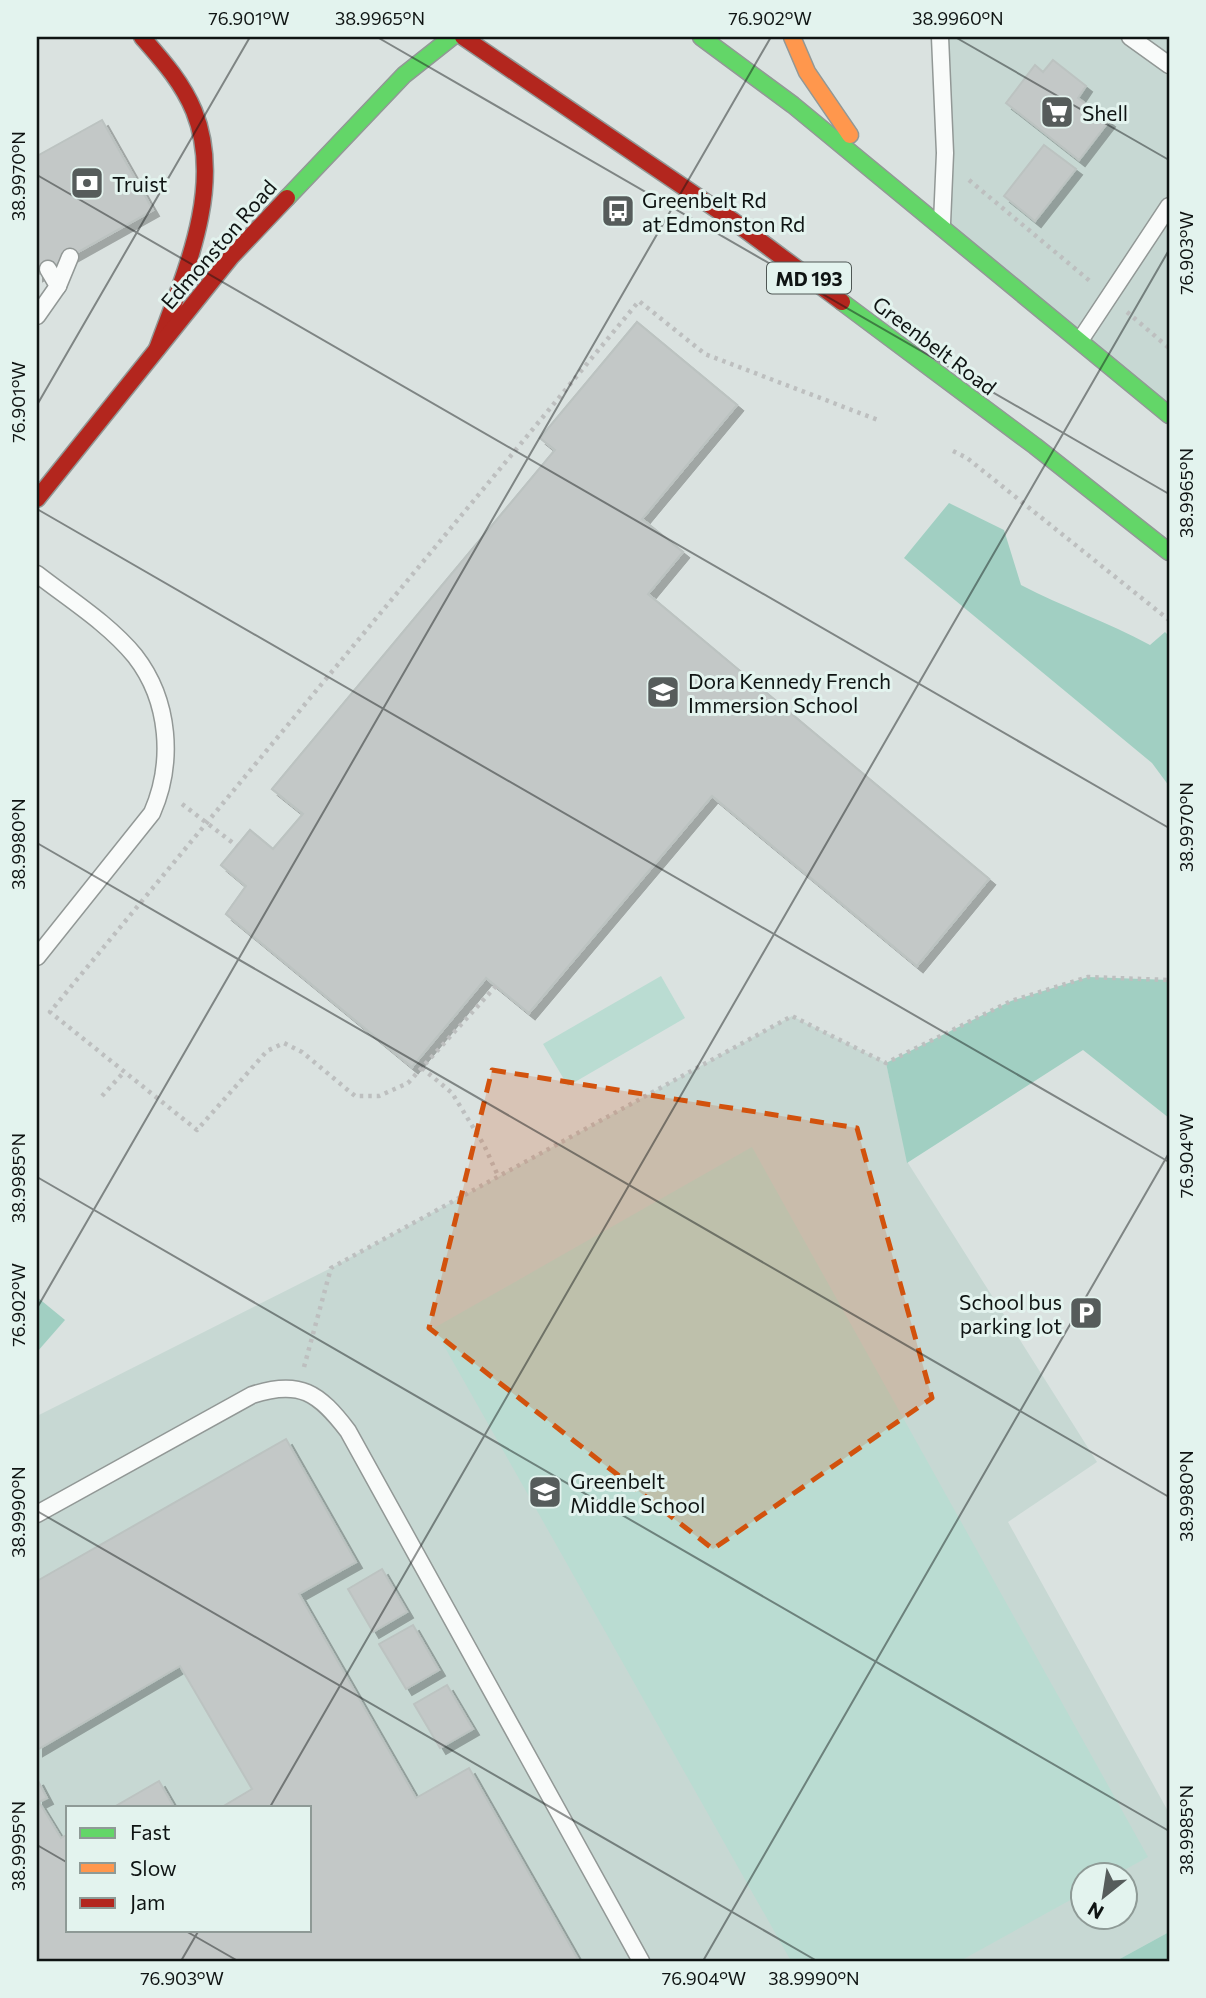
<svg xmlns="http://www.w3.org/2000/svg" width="1206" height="1998" font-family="Commissioner,sans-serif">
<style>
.built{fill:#c7d8d3;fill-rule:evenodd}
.green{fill:#badcd2}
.forest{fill:#a1cfc2}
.building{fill:#c3c8c7;stroke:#bcc3c1;stroke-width:2;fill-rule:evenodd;filter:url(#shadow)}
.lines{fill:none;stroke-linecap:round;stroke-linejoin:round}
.lane-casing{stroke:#929896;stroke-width:19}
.fast-casing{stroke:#929896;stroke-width:19}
.slow-casing{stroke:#929896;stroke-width:19}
.jam-casing{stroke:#929896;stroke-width:19}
.path{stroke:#bdbfbf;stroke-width:4.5;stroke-dasharray:3.5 5;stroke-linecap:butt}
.lane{stroke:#f9fbfa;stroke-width:16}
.fast{stroke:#63d668;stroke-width:16}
.slow{stroke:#ff974d;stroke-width:16}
.jam{stroke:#b3261e;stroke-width:16}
.marked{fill:#d2520d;fill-opacity:0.2;stroke:#d2520d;stroke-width:5;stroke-dasharray:14 9;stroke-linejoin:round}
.ticks{fill:none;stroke:#0f1413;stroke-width:2;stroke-opacity:0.45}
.labels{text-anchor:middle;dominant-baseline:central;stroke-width:6;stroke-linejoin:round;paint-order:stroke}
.shield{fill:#e3f3ee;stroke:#4f5755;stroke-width:2}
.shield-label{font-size:19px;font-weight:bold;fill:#0f1413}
.poi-label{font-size:21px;fill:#0f1413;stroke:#e3f3ee;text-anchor:start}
.street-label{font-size:21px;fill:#0f1413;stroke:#e3f3ee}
.neatline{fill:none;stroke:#0f1413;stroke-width:2.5}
.ticks-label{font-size:18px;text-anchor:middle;fill:#0f1413}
</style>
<defs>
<filter id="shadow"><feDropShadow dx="6" dy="6" stdDeviation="0" flood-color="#0004"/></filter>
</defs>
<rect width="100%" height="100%" fill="#dae2e0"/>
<g class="built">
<path d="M940 37H1169V415L942 227Z"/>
<path d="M792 1016 886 1063 908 1163 1097 1462 1008 1522 1169 1813V1932L1116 1961H37V1416L331 1268ZM68 1807H310V1930H68ZM1084 1876H1126V1918H1084Z"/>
</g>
<g class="green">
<path d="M661 976 685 1018 568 1086 543 1044Z"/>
<path d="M752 1147 1148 1857 1115 1875 1084 1876 1083 1893 960 1961H791L434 1328Z"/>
</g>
<g class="forest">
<path d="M949 503 1004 530 1021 585C1063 607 1108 622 1150 645L1165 632 1169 636V786L1152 763 904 558Z"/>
<path d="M1088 977 1169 980V1118L1083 1050 907 1163 886 1063 1011 1001Z"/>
<path d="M37 1297 65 1320 37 1352Z"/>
<path d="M1169 1932V1961H1116Z"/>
</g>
<g class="building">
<path d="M1053 60 1086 86 1078 98 1109 121 1079 160 1006 103 1035 65 1043 72Z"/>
<path d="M102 120 153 210 37 275V156Z"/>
<path d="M1044 145 1076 169 1035 221 1004 196Z"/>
<path d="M637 322 737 405 642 519 683 552 648 594 989 879 917 966 712 796 529 1013 486 978 412 1067 226 914 246 886 221 865 250 830 273 849 303 814 272 789 555 450 540 438ZM511 651 611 733 439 941 342 860Z"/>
<path d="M637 322 737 405 642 519 683 552 648 594 989 879 917 966 712 796 529 1013 486 978 412 1067 226 914 246 886 221 865 250 830 273 849 303 814 272 789 555 450 540 438Z"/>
<path d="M286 1439 356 1562 299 1594 416 1798 469 1768 579 1961H37V1779L47 1798 39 1802 61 1838 68 1834V1930H310V1807H222L252 1789 180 1666 37 1750V1581Z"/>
<path d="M382 1569 407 1612 373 1632 348 1589Z"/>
<path d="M413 1625 439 1670 406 1689 379 1644Z"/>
<path d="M447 1685 473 1729 440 1748 414 1704Z"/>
<path d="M159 1781 174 1807H114Z"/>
</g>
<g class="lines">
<defs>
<g id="lane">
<path d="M940 37 945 153 942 223"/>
<path d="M1130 37 1169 65"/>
<path d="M58 286 70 257"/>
<path d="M37 316 58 286 48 269"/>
<path d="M1081 339 1169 206"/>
<path d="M37 574C69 599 109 624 135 656 170 701 174 763 152 813L37 957"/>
<path d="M37 1514 252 1395C300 1379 319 1393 348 1431L641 1961"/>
</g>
<g id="fast">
<path d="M701 37 793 105 1169 415"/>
<path d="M287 198 404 75 452 37"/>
<path d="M842 302 1035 446 1169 552"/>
</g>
<path id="slow" d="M792 37 807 72 850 135"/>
<g id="jam">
<path d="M142 37C162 60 182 82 194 111 225 188 183 277 157 349"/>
<path d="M463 37 732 220 842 302"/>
<path d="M37 499 231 257 287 198"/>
</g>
</defs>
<use href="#lane" class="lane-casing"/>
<use href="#fast" class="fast-casing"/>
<use href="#slow" class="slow-casing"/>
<use href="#jam" class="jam-casing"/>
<g class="path">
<path d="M969 180 1091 282"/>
<path d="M1127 312 1169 348"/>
<path d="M953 451 967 458 1169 620"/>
<path d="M182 804 237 846"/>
<path d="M496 986 408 1083 379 1096H355L302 1052 284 1043 267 1051 197 1130 50 1012 639 301 705 354 878 420"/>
<path d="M422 1068 452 1093 484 1145 499 1178"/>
<path d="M102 1096 124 1072"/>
<path d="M304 1367 331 1268 792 1016 886 1063 1011 1001 1088 977 1169 980"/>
</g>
<use href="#lane" class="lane"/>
<use href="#fast" class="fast"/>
<use href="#slow" class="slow"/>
<use href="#jam" class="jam"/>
</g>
<path class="marked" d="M492 1070 857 1128 932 1398 713 1549 429 1328Z"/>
<path class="ticks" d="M377 37 1169 494M955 37 1169 160M37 175 1169 828M37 405 250 37M37 509 1169 1162M37 843 1169 1497M37 1177 1169 1831M37 1308 771 37M37 1511 817 1961M270 1807 1169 250M37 1845 68 1863M184 1930 238 1961M181 1961 199 1930M703 1961 1169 1153"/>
<defs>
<symbol id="supermarket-square" viewBox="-11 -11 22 22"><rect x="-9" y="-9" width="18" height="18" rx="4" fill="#565c5b" stroke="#e3f3ee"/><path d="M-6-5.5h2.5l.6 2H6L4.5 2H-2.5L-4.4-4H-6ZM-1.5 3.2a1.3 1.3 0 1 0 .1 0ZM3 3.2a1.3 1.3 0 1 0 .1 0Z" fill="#fff"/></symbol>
<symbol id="bank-square" viewBox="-11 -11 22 22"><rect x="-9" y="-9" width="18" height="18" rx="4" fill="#565c5b" stroke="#e3f3ee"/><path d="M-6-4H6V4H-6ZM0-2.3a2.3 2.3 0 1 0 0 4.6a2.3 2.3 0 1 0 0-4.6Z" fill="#fff"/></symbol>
<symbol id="bus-square" viewBox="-11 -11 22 22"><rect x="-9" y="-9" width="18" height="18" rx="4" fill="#565c5b" stroke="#e3f3ee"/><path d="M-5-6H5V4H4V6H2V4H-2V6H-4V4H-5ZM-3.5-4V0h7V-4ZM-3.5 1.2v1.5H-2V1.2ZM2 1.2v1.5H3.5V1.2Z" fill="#fff"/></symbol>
<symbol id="school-square" viewBox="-11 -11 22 22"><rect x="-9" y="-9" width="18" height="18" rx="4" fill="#565c5b" stroke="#e3f3ee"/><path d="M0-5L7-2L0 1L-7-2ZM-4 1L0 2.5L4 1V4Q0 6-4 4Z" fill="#fff"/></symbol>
<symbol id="parking-square" viewBox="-11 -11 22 22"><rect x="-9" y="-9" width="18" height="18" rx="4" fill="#565c5b" stroke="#e3f3ee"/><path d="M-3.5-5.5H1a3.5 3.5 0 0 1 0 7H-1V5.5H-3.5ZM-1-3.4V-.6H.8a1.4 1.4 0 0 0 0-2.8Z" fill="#fff"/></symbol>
</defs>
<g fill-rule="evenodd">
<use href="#supermarket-square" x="1038" y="93" width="38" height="38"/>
<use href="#bank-square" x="68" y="164" width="38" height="38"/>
<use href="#bus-square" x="599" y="192" width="38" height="38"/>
<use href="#school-square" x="644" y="673" width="38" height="38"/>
<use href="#parking-square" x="1067" y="1294" width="38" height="38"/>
<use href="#school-square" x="526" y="1473" width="38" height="38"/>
</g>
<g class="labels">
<rect class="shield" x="767" y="262.5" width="84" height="31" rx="5"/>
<g class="shield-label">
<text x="809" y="278">MD 193</text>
</g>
<g class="poi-label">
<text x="1082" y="112">Shell</text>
<text x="112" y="183">Truist</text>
<text x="642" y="199">Greenbelt Rd<tspan x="642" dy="24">at Edmonston Rd</tspan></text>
<text x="688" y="680">Dora Kennedy French<tspan x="688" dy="24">Immersion School</tspan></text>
<text x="1062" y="1301" text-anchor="end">School bus<tspan x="1062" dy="24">parking lot</tspan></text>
<text x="570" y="1480">Greenbelt<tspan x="570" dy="24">Middle School</tspan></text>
</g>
<g class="street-label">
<text transform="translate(218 244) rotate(-49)">Edmonston Road</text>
<text transform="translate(935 345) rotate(37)">Greenbelt Road</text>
</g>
</g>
<rect width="1206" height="1998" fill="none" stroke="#e3f3ee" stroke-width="77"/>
<rect x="66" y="1806" width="245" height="126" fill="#e3f3ee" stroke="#8e9a96" stroke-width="2"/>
<rect x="80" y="1828" width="35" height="10" fill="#63d668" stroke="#8e9a96" stroke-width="2"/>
<text x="130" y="1840" font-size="21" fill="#0f1413">Fast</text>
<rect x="80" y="1863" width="35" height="10" fill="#ff974d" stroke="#8e9a96" stroke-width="2"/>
<text x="130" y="1876" font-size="21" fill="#0f1413">Slow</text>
<rect x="80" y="1898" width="35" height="10" fill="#b3261e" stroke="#8e9a96" stroke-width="2"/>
<text x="130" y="1910" font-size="21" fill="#0f1413">Jam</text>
<g transform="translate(1104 1896) rotate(210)"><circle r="33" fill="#e3f3ee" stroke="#8e9a96" stroke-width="2"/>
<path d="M0-5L12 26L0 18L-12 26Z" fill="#565c5b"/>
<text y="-10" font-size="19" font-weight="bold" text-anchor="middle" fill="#0f1413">N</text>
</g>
<rect x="38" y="38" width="1130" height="1922" class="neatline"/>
<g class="ticks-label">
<text x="249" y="25">76.901°W</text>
<text x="380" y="25">38.9965°N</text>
<text x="770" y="25">76.902°W</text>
<text x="958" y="25">38.9960°N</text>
<text transform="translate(19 176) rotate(-90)" y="6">38.9970°N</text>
<text transform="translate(1187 253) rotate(-90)" y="6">76.903°W</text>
<text transform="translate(19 402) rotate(-90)" y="6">76.901°W</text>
<text transform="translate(1187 493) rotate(-90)" y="6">38.9965°N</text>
<text transform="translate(1187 827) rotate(-90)" y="6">38.9970°N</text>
<text transform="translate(19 844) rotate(-90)" y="6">38.9980°N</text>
<text transform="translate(1187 1156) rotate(-90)" y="6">76.904°W</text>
<text transform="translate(19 1178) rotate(-90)" y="6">38.9985°N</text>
<text transform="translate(19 1305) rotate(-90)" y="6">76.902°W</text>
<text transform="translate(1187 1496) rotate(-90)" y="6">38.9980°N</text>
<text transform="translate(19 1512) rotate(-90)" y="6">38.9990°N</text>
<text transform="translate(1187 1830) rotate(-90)" y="6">38.9985°N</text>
<text transform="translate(19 1846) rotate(-90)" y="6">38.9995°N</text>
<text x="182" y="1985">76.903°W</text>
<text x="704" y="1985">76.904°W</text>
<text x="814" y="1985">38.9990°N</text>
</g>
</svg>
